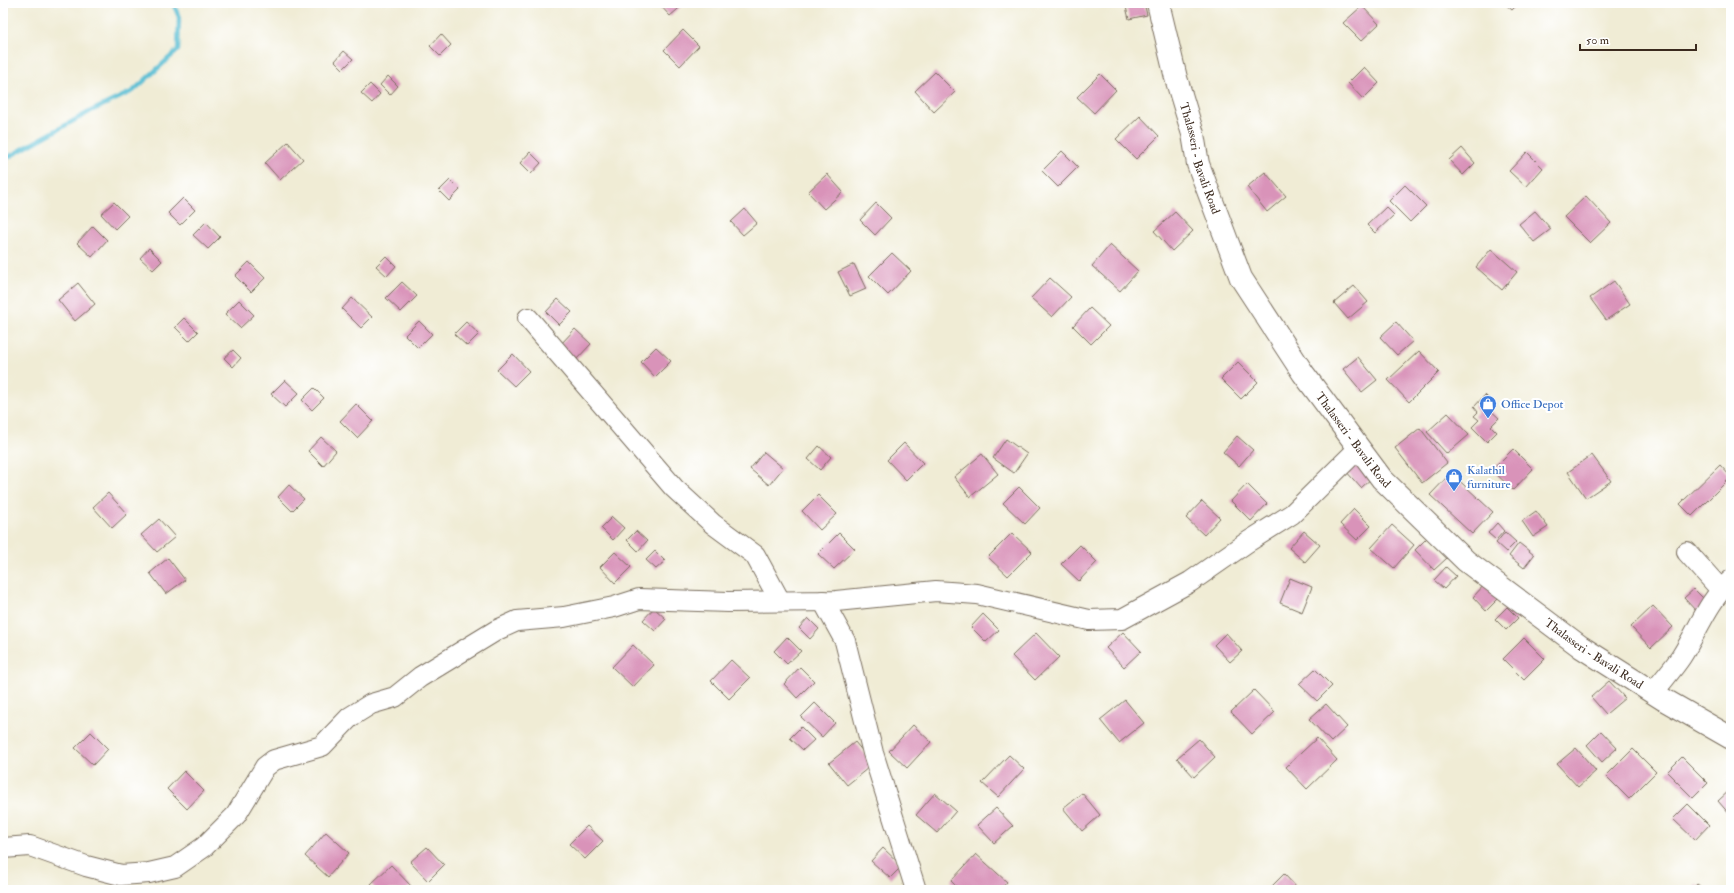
<svg xmlns="http://www.w3.org/2000/svg" width="1734" height="893" font-family="'IM FELL Double Pica',serif">
<style>
.lines{fill:none;stroke-linecap:round;stroke-linejoin:round}
.stream{stroke:#54bcd1;stroke-width:4.5}
.building{fill:#d993b9}
.minor-casing{stroke:#7a6e5e;stroke-width:22}
.major-casing{stroke:#7a6e5e;stroke-width:24}
.minor{stroke:#fff;stroke-width:20}
.major{stroke:#fff;stroke-width:22}
.labels{text-anchor:middle;dominant-baseline:central;stroke-width:4;stroke-linejoin:round;paint-order:stroke}
.street-label{font-size:12px;fill:#3b2a1e;stroke:#fff}
.shop-label{font-size:12px;fill:#366cbe;stroke:#fff;text-anchor:start}
</style>
<rect width="100%" height="100%" fill="#fff"/>
<filter id="ink" filterUnits="userSpaceOnUse"><feTurbulence type="fractalNoise" baseFrequency=".025" numOctaves="2"/><feDisplacementMap in="SourceGraphic" scale="8" xChannelSelector="R" yChannelSelector="G"/><feConvolveMatrix kernelMatrix="1 2 1 2 8 2 1 2 1" color-interpolation-filters="sRGB"/></filter>
<filter id="wash" filterUnits="userSpaceOnUse"><feTurbulence type="fractalNoise" baseFrequency=".012" numOctaves="4" result="noise"/><feDisplacementMap in="SourceGraphic" scale="16" xChannelSelector="R" yChannelSelector="G"/><feGaussianBlur stdDeviation="0.9" result="paint"/><feColorMatrix in="noise" values="0 0 0 0 0 0 0 0 0 0 0 0 0 0 0 0 0 1.4 0 .05"/><feComposite in="paint" operator="in"/></filter>
<g filter="url(#wash)">
<rect width="100%" height="100%" fill="#f0ecd5"/>
<g class="lines">
<path class="stream" d="M3 160 91 111 133 91 178 50 179 17 173 3"/>
</g>
<g id="blocks">
<g class="building">
<path d="M658 3H685L670 16Z"/>
<path d="M1125 3H1144L1147 15 1129 19Z"/>
<path d="M1504 3H1519L1512 10Z"/>
<path d="M1362 6 1379 24 1361 41 1343 23Z"/>
<path d="M683 30 699 46 680 66 664 50Z"/>
<path d="M441 34 451 45 440 56 430 46Z"/>
<path d="M344 51 353 59 343 69 335 61Z"/>
<path d="M1364 67 1379 83 1363 99 1348 83Z"/>
<path d="M935 72 955 92 934 112 915 91Z"/>
<path d="M1100 74 1116 90 1094 113 1077 97Z"/>
<path d="M388 76 398 86 390 95 380 85Z"/>
<path d="M370 84 380 94 372 103 361 93Z"/>
<path d="M1140 116 1159 136 1136 159 1116 139Z"/>
<path d="M288 142 303 159 280 180 265 163Z"/>
<path d="M1462 148 1475 163 1463 175 1449 160Z"/>
<path d="M1062 151 1078 167 1058 187 1042 171Z"/>
<path d="M530 152 541 163 531 174 520 163Z"/>
<path d="M1527 152 1543 168 1526 187 1509 171Z"/>
<path d="M1265 172 1286 196 1267 212 1247 187Z"/>
<path d="M827 174 843 192 824 209 808 192Z"/>
<path d="M450 180 460 190 449 201 439 191Z"/>
<path d="M1405 185 1426 206 1410 222 1389 201Z"/>
<path d="M1586 196 1611 223 1590 243 1564 217Z"/>
<path d="M183 198 195 210 180 225 168 213Z"/>
<path d="M114 202 128 216 115 229 101 214Z"/>
<path d="M876 203 891 218 875 235 860 220Z"/>
<path d="M1386 207 1394 215 1375 233 1367 225Z"/>
<path d="M745 209 757 223 743 235 731 222Z"/>
<path d="M1535 211 1551 229 1534 242 1519 224Z"/>
<path d="M1175 212 1193 231 1172 251 1154 231Z"/>
<path d="M206 222 220 237 208 249 193 235Z"/>
<path d="M93 226 107 240 92 257 77 243Z"/>
<path d="M1110 245 1138 271 1120 291 1092 266Z"/>
<path d="M149 248 162 261 153 270 140 258Z"/>
<path d="M1491 249 1517 272 1502 290 1476 267Z"/>
<path d="M892 253 911 271 888 295 869 276Z"/>
<path d="M386 256 396 266 387 276 376 266Z"/>
<path d="M249 262 265 278 251 292 235 276Z"/>
<path d="M854 264 866 289 850 296 838 272Z"/>
<path d="M1050 278 1071 297 1052 317 1031 298Z"/>
<path d="M1614 281 1630 304 1606 320 1590 298Z"/>
<path d="M402 282 417 296 401 312 386 298Z"/>
<path d="M78 283 95 304 75 321 58 300Z"/>
<path d="M1354 286 1368 302 1348 319 1334 303Z"/>
<path d="M352 298 372 317 361 328 342 309Z"/>
<path d="M558 299 572 312 559 325 546 312Z"/>
<path d="M239 300 254 315 240 328 225 314Z"/>
<path d="M1090 308 1109 326 1091 344 1073 326Z"/>
<path d="M184 318 198 332 189 341 175 327Z"/>
<path d="M419 321 432 334 418 348 405 335Z"/>
<path d="M466 322 479 334 467 346 454 334Z"/>
<path d="M1396 322 1413 341 1397 355 1380 337Z"/>
<path d="M575 329 591 344 575 361 560 345Z"/>
<path d="M656 347 671 361 655 377 641 362Z"/>
<path d="M233 350 241 358 233 367 224 358Z"/>
<path d="M1419 351 1439 372 1409 402 1388 380Z"/>
<path d="M513 354 529 371 514 386 497 370Z"/>
<path d="M1358 357 1377 380 1362 392 1343 369Z"/>
<path d="M1238 362 1258 382 1241 399 1221 379Z"/>
<path d="M285 380 299 393 285 407 271 394Z"/>
<path d="M314 388 324 398 312 410 302 400Z"/>
<path d="M1485 395 1494 404 1489 409 1499 418 1491 426 1497 432 1487 442 1472 427 1479 420 1474 416 1478 412 1474 407Z"/>
<path d="M356 404 373 421 357 438 340 421Z"/>
<path d="M1448 413 1469 435 1447 454 1427 432Z"/>
<path d="M1420 428 1447 463 1422 483 1395 448Z"/>
<path d="M1237 436 1253 450 1239 466 1223 452Z"/>
<path d="M321 437 336 451 323 466 308 451Z"/>
<path d="M1006 439 1027 454 1014 473 993 458Z"/>
<path d="M904 443 923 463 906 480 887 460Z"/>
<path d="M819 446 831 457 820 470 808 459Z"/>
<path d="M1513 449 1533 469 1513 490 1492 470Z"/>
<path d="M764 452 783 468 769 485 750 469Z"/>
<path d="M982 454 998 474 970 497 954 477Z"/>
<path d="M1592 455 1611 481 1586 498 1568 472Z"/>
<path d="M1359 457 1375 475 1361 488 1345 470Z"/>
<path d="M1720 465 1731 477 1692 516 1680 504Z"/>
<path d="M1451 473 1493 512 1472 534 1430 495Z"/>
<path d="M1247 484 1267 504 1251 521 1231 501Z"/>
<path d="M289 485 304 499 292 511 278 497Z"/>
<path d="M1019 487 1040 508 1025 524 1003 503Z"/>
<path d="M108 493 127 514 112 528 93 507Z"/>
<path d="M818 495 837 514 820 530 802 511Z"/>
<path d="M1202 501 1220 518 1204 535 1186 518Z"/>
<path d="M1354 509 1371 526 1357 540 1340 524Z"/>
<path d="M1536 511 1548 527 1533 537 1522 521Z"/>
<path d="M612 517 624 528 613 540 601 528Z"/>
<path d="M159 519 175 537 157 552 141 535Z"/>
<path d="M1497 523 1504 531 1496 540 1488 533Z"/>
<path d="M1392 525 1414 545 1394 568 1371 548Z"/>
<path d="M636 531 647 541 638 551 627 540Z"/>
<path d="M1304 531 1320 545 1305 562 1289 548Z"/>
<path d="M1505 532 1516 542 1506 552 1496 543Z"/>
<path d="M839 533 855 549 834 569 818 554Z"/>
<path d="M1012 533 1032 552 1008 576 988 557Z"/>
<path d="M1427 538 1447 558 1434 570 1415 550Z"/>
<path d="M1519 543 1534 555 1524 568 1509 556Z"/>
<path d="M1080 545 1097 562 1079 581 1061 564Z"/>
<path d="M655 551 665 561 656 569 646 560Z"/>
<path d="M615 552 631 567 615 583 600 567Z"/>
<path d="M168 558 185 580 166 594 150 573Z"/>
<path d="M1446 567 1456 576 1444 589 1434 580Z"/>
<path d="M1290 578 1312 587 1302 612 1280 603Z"/>
<path d="M1485 584 1499 598 1486 611 1473 597Z"/>
<path d="M1694 589 1707 602 1697 612 1684 598Z"/>
<path d="M1653 606 1673 627 1651 648 1631 627Z"/>
<path d="M1507 607 1518 618 1506 630 1495 619Z"/>
<path d="M654 608 666 619 655 631 643 620Z"/>
<path d="M983 614 999 630 986 642 971 627Z"/>
<path d="M808 618 819 629 810 639 799 628Z"/>
<path d="M1123 632 1141 651 1124 667 1106 648Z"/>
<path d="M1036 633 1059 657 1035 680 1012 656Z"/>
<path d="M1226 633 1242 651 1230 662 1214 645Z"/>
<path d="M787 637 801 651 787 664 774 651Z"/>
<path d="M1524 638 1545 659 1524 680 1503 659Z"/>
<path d="M633 645 654 665 633 687 612 667Z"/>
<path d="M731 660 750 678 729 699 711 681Z"/>
<path d="M800 667 814 681 797 698 784 684Z"/>
<path d="M1315 669 1332 686 1317 701 1299 684Z"/>
<path d="M1609 681 1625 698 1606 714 1591 697Z"/>
<path d="M1254 690 1275 712 1252 734 1231 712Z"/>
<path d="M1125 700 1144 723 1119 743 1100 720Z"/>
<path d="M815 703 835 723 822 737 801 717Z"/>
<path d="M1326 704 1347 727 1331 742 1309 719Z"/>
<path d="M913 725 931 742 907 768 889 751Z"/>
<path d="M801 727 814 740 803 750 790 738Z"/>
<path d="M1601 731 1617 748 1602 762 1587 745Z"/>
<path d="M91 732 108 749 93 765 75 748Z"/>
<path d="M1317 738 1337 760 1307 789 1286 767Z"/>
<path d="M1199 739 1215 757 1194 777 1177 758Z"/>
<path d="M855 742 873 764 847 785 829 763Z"/>
<path d="M1576 748 1596 771 1578 787 1557 764Z"/>
<path d="M1633 749 1656 772 1629 799 1606 776Z"/>
<path d="M1009 755 1024 769 998 797 982 783Z"/>
<path d="M1682 757 1708 783 1693 798 1667 772Z"/>
<path d="M184 771 204 791 187 809 167 789Z"/>
<path d="M1731 789V816L1718 801Z"/>
<path d="M935 793 956 811 937 833 916 815Z"/>
<path d="M1082 793 1100 815 1082 831 1063 808Z"/>
<path d="M1688 804 1709 825 1695 840 1673 819Z"/>
<path d="M996 808 1013 826 994 843 977 825Z"/>
<path d="M587 826 603 841 585 859 569 844Z"/>
<path d="M326 832 349 853 328 877 305 856Z"/>
<path d="M427 847 444 865 428 881 410 862Z"/>
<path d="M883 848 902 866 890 878 871 861Z"/>
<path d="M976 854 1007 882 1000 890H960L951 881Z"/>
<path d="M391 865 411 886 406 890H376L371 884Z"/>
<path d="M1284 874 1299 890H1268Z"/>
<path d="M1697 884 1705 890H1692Z"/>
</g>
</g>
</g>
<g filter="url(#ink)">
<use href="#blocks" fill-opacity="0" stroke="#7a6e5e" stroke-width="1"/>
<g class="lines">
<defs>
<g id="minor">
<path d="M528 318 674 488 713 524 755 555 780 601"/>
<path d="M1687 552 1721 590"/>
<path d="M823 601 845 641 873 753 916 890"/>
<path d="M1653 693C1662 681 1673 669 1681 657 1698 631 1707 602 1731 580"/>
<path d="M3 848 30 846 86 866 121 875 149 873 175 867 204 847 236 815 265 767 274 760 322 746 350 717 371 704 395 697 420 677 497 630 517 621 564 617 614 607 639 599 728 602 836 601 936 591 977 594 1089 620 1122 619 1190 582 1246 543 1292 514 1359 448"/>
</g>
<g id="major">
<path id="s1" d="M1158 3 1176 78 1193 134 1198 164 1241 278 1303 373 1382 479 1466 561 1581 647 1663 699 1731 738"/>
</g>
</defs>
<use href="#minor" class="minor-casing"/>
<use href="#major" class="major-casing"/>
<use href="#minor" class="minor"/>
<use href="#major" class="major"/>
</g>
</g>
<defs>
<symbol id="shop-pin" viewBox="-11 -11 22 30"><path d="M0 17L-7.5 6A9.5 9.5 0 1 1 7.5 6Z" fill="#3f7fe0" stroke="#fff"/><path d="M-5-2.5h2.3a2.7 3.5 0 0 1 5.4 0H5L5.5 6h-11ZM-1.5-2.5h3a1.5 2.3 0 0 0-3 0Z" fill="#fff"/></symbol>
</defs>
<g fill-rule="evenodd">
<use href="#shop-pin" x="1478" y="394" width="20" height="27"/>
<use href="#shop-pin" x="1444" y="467" width="20" height="27"/>
</g>
<g class="labels">
<g class="street-label">
<text stroke="none"><textPath href="#s1" startOffset="161">Thalasseri - Bavali Road</textPath></text>
<text stroke="none"><textPath href="#s1" startOffset="485">Thalasseri - Bavali Road</textPath></text>
<text stroke="none"><textPath href="#s1" startOffset="809">Thalasseri - Bavali Road</textPath></text>
</g>
<g class="shop-label">
<text x="1501" y="404">Office Depot</text>
<text x="1467" y="470">Kalathil<tspan x="1467" dy="14">furniture</tspan></text>
</g>
</g>
<rect width="1734" height="893" fill="none" stroke="#fff" stroke-width="16"/>
<path d="M1580 44v6h116v-6" fill="none" stroke="#3b2a1e" stroke-width="2"/>
<text x="1586" y="44" font-size="12" fill="#3b2a1e" stroke="#ffffff" stroke-width="3" paint-order="stroke">50 m</text>
</svg>
